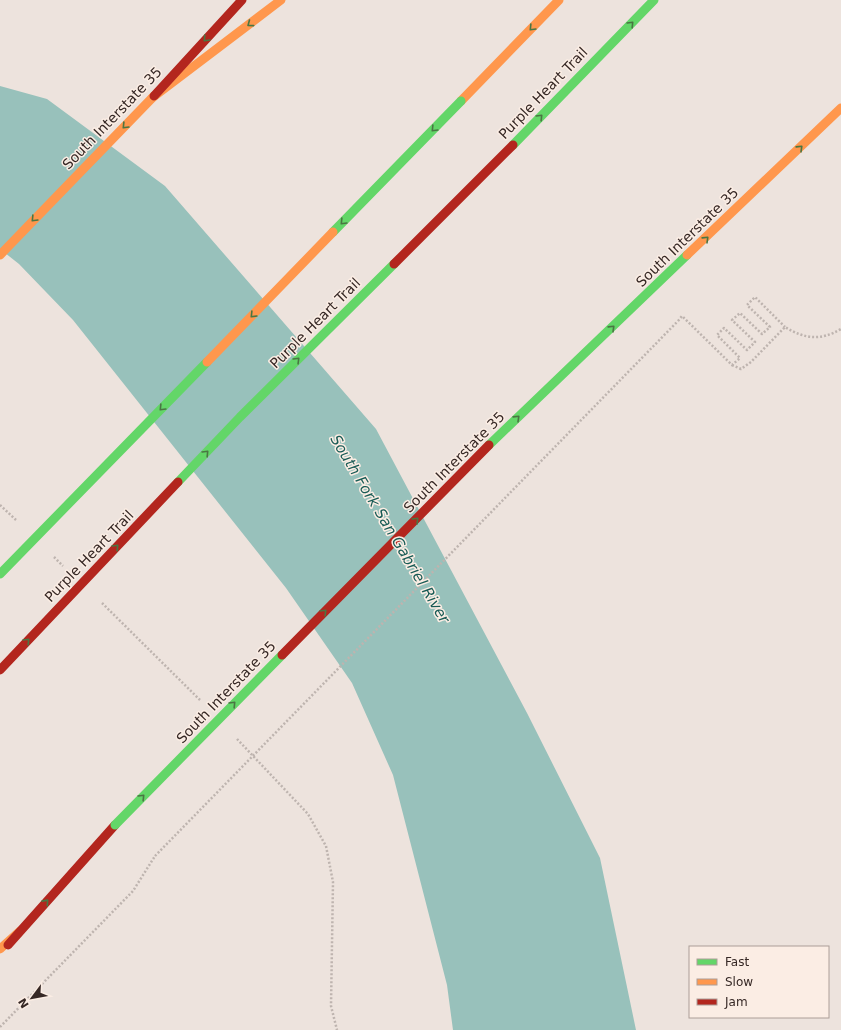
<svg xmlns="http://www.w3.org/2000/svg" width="841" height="1030" font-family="'DejaVu Sans',sans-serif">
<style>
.water{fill:#98c1bb}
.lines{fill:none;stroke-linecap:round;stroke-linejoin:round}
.path{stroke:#beb4af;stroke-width:2.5;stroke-dasharray:2 2;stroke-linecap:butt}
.fast{stroke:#63d668;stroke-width:9}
.slow{stroke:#ff974d;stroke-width:9}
.jam{stroke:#b3261e;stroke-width:9}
.path-bridge{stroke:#beb4af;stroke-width:2.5;stroke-dasharray:2 2;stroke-linecap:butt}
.fast-bridge{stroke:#63d668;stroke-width:9}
.slow-bridge{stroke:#ff974d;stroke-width:9}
.jam-bridge{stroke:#b3261e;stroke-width:9}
.oneway{stroke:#4a7643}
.labels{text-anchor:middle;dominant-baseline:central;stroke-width:3;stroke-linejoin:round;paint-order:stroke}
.street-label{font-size:14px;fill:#362825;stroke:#fbede4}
.water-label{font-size:15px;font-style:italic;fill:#185b55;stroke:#fbede4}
</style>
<rect width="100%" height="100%" fill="#ede3dd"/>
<path class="water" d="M0 86 47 99 165 186 376 429 527 713 600 858 636 1030H453L447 985 393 775 352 683 286 588 73 320 19 264 0 249Z"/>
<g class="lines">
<g class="path">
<path d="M678 321 682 316 732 365 740 358 717 335 724 328 747 350 755 342 732 320 740 313 762 334 770 327 747 305 755 297 785 327"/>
<path d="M732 365 741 369 751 362 785 327C805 339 820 341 841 329"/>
<path d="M0 505 16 520"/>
<path d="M54 557 63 566"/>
<path d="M102 603 200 700"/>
<path d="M237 739 308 814 326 846 333 882 331 1006 337 1030"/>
<path d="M0 1027 133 891 155 856"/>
</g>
<g class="fast">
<path d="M513 145 654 0"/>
<path d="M489 445 687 255"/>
</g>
<g class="slow">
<path d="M152 98 281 0"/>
<path d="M461 101 559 0"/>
<path d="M0 255 154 96"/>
<path d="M687 255 841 108"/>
<path d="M0 949 20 931"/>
</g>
<g class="jam">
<path d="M154 96 242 0"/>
<path d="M8 945 115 825"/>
</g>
<path class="path-bridge" d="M155 856 678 321"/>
<g class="fast-bridge">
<path d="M333 232 461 101"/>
<path d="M178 482 240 417 394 264"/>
<path d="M0 574 207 362"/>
<path d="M115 825 282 655"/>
</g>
<path class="slow-bridge" d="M207 362 333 232"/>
<g class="jam-bridge">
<path d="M394 264 513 145"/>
<path d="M282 655 489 445"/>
<path d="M0 670 178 482"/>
</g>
</g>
<defs><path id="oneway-chevron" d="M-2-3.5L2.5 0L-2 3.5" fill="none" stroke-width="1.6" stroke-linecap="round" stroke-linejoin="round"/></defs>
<g class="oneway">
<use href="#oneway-chevron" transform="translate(250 24) rotate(143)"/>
<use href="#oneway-chevron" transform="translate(631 24) rotate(-46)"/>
<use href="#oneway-chevron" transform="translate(532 28) rotate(134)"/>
<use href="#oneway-chevron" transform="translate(206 39) rotate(133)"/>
<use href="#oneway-chevron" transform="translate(540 117) rotate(-46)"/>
<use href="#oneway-chevron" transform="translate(125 126) rotate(134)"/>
<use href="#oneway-chevron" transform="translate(434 129) rotate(134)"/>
<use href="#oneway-chevron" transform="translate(800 148) rotate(-44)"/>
<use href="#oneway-chevron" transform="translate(34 219) rotate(134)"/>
<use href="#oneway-chevron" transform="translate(343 222) rotate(134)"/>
<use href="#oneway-chevron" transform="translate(706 239) rotate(-44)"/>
<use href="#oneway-chevron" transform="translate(253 315) rotate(134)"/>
<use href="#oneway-chevron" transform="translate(612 328) rotate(-44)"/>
<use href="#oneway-chevron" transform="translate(297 360) rotate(-45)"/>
<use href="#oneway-chevron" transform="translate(162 408) rotate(134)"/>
<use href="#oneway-chevron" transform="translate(517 418) rotate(-44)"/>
<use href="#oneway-chevron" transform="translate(206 453) rotate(-46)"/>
<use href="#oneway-chevron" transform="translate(416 520) rotate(-45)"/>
<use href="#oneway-chevron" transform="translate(116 547) rotate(-46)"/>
<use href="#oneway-chevron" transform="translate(324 612) rotate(-45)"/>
<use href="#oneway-chevron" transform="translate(27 641) rotate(-46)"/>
<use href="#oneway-chevron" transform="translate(233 704) rotate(-46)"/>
<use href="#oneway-chevron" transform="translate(142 797) rotate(-46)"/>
<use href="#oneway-chevron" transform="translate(46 902) rotate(-48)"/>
</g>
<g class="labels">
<g class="street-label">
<text transform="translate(543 93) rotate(-46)">Purple Heart Trail</text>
<text transform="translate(112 118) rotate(-46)">South Interstate 35</text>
<text transform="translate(687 237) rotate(-44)">South Interstate 35</text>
<text transform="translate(315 323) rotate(-45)">Purple Heart Trail</text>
<text transform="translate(454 462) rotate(-45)">South Interstate 35</text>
<text transform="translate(89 556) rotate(-46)">Purple Heart Trail</text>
<text transform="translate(226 692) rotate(-46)">South Interstate 35</text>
</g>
<g class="water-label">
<text transform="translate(390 529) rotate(59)">South Fork San Gabriel River</text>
</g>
</g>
<rect x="689" y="946" width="140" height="72" fill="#fbede4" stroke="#ac9e98"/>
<rect x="697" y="959" width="20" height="6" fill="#63d668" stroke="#ac9e98"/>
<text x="725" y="966" font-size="12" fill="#362825">Fast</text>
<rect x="697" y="979" width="20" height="6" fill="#ff974d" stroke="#ac9e98"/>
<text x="725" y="986" font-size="12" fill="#362825">Slow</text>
<rect x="697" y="999" width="20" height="6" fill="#b3261e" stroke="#ac9e98"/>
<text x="725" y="1006" font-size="12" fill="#362825">Jam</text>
<g transform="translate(32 998) rotate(238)" stroke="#fbede4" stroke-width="3" paint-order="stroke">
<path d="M0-3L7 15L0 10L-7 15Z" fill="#362825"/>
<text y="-6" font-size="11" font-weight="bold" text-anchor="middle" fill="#362825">N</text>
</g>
</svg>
